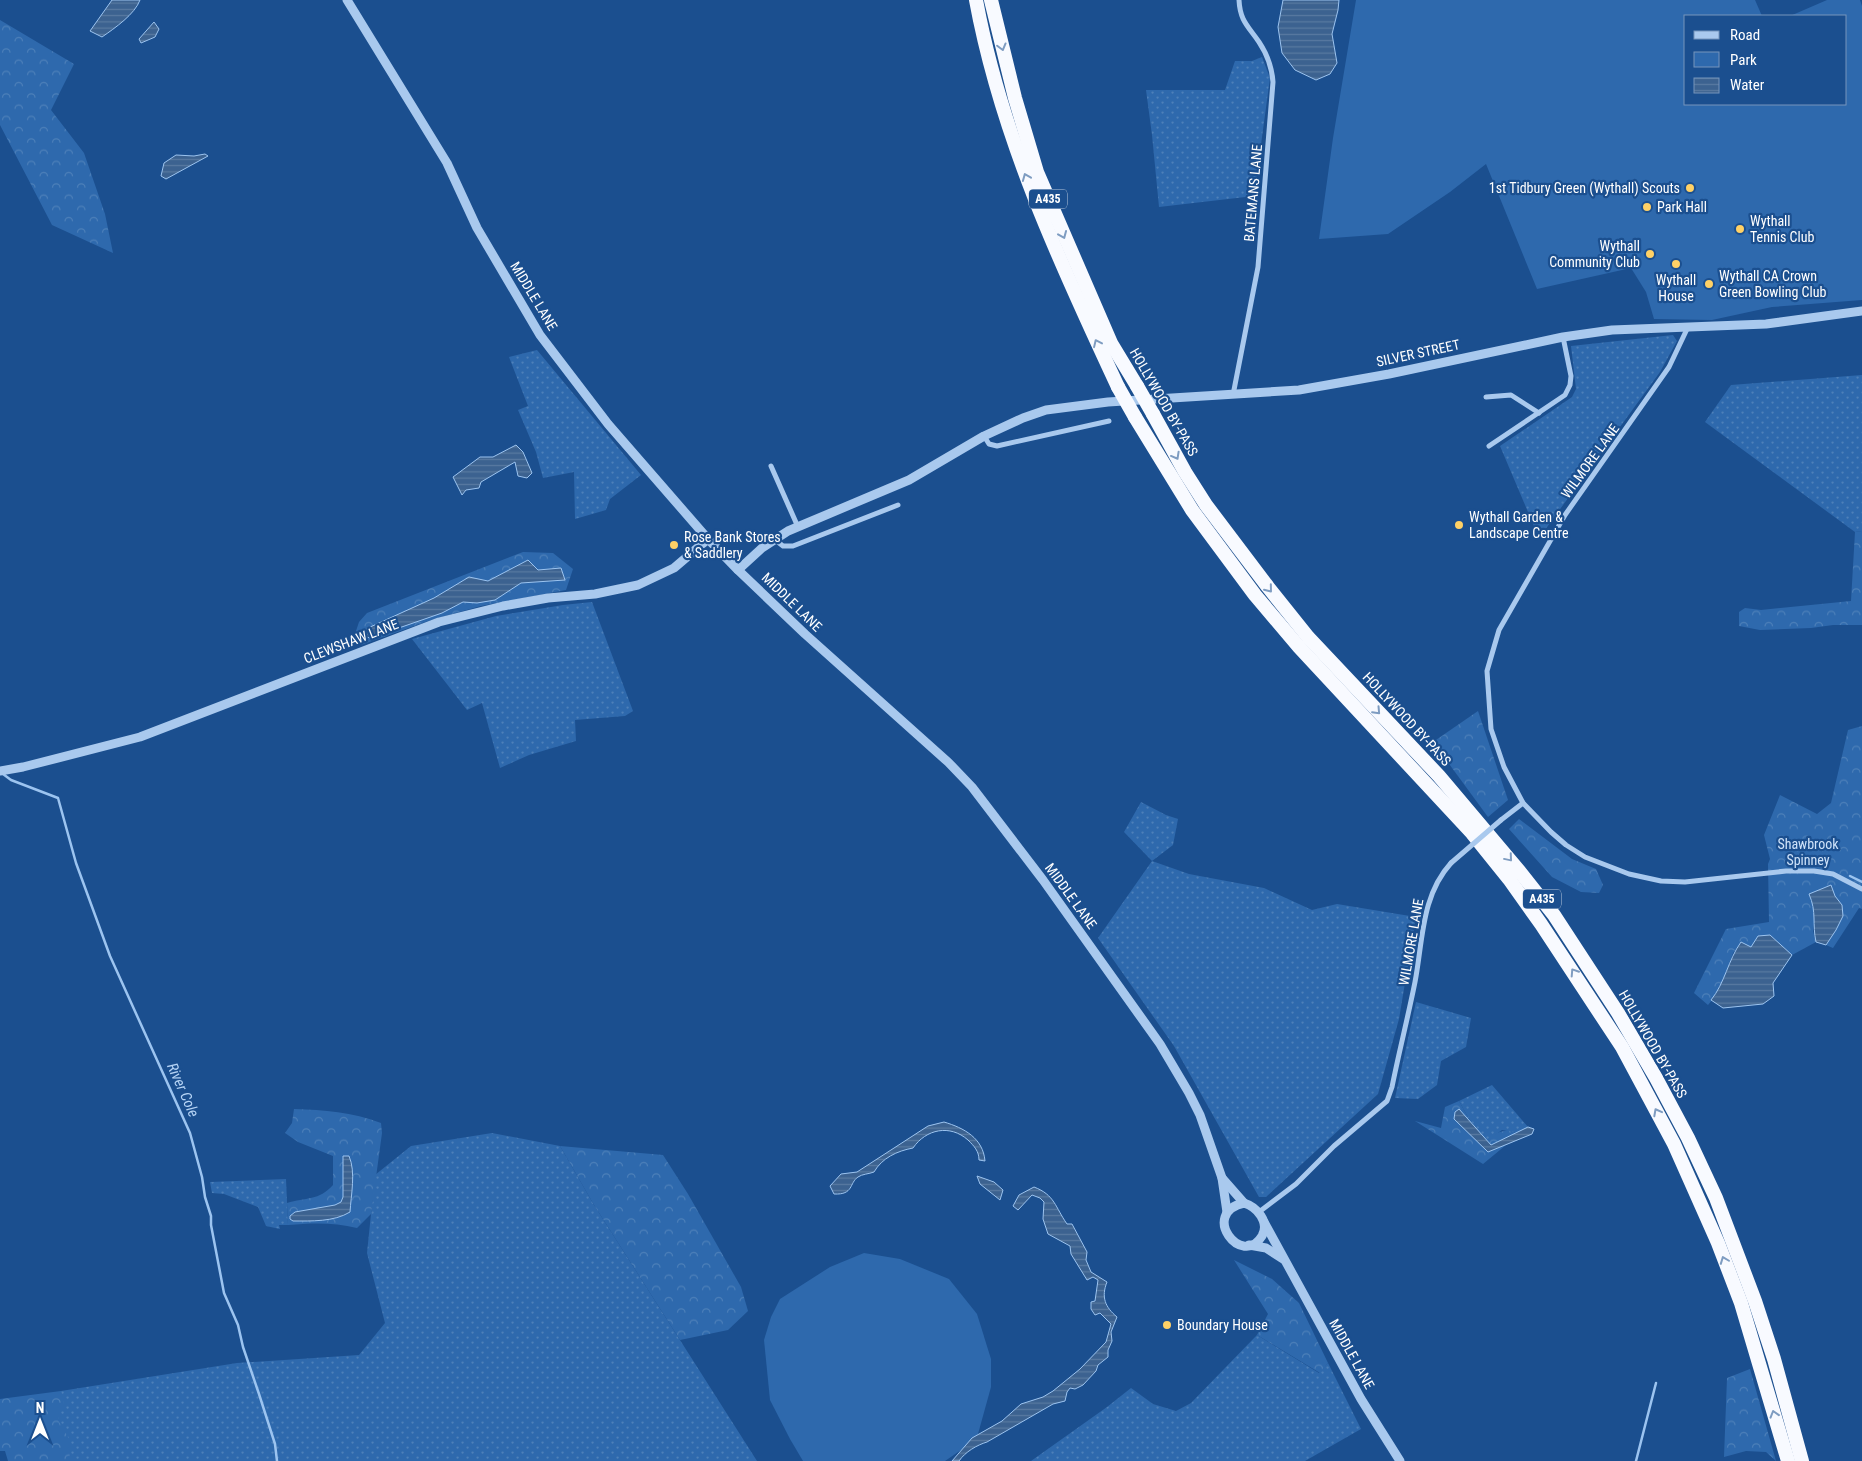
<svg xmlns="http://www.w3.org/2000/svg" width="1862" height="1461" font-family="'Roboto Condensed',sans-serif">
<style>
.grass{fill:url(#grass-dots)}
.forest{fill:url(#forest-crowns)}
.green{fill:#2e69ad}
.water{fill:url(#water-rules);stroke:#9cc4f0}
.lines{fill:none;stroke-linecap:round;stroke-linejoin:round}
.stream{stroke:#9cc4f0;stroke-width:2.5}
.minor{stroke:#a9c9ee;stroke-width:5}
.tertiary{stroke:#a9c9ee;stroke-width:9}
.trunk{stroke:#f8faff;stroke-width:14}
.minor-bridge{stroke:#a9c9ee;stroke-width:5}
.trunk-bridge{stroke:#f8faff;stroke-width:14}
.oneway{stroke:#7e9cc1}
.poi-dot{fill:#ffd166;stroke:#1b4f8f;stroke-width:2}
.labels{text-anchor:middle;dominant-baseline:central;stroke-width:4.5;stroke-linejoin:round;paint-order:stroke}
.shield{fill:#1b4f8f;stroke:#bbcadd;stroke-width:1}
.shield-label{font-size:12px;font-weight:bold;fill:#fff}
.poi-label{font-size:14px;fill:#fff;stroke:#1b4f8f;text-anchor:start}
.street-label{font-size:14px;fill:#fff;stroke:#1b4f8f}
.park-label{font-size:14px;fill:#cfe3fa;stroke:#1b4f8f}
.water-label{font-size:15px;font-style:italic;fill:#b5d3f5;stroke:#1b4f8f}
</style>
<defs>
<pattern id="grass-dots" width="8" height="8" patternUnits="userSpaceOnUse" patternTransform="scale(1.25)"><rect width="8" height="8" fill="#2e69ad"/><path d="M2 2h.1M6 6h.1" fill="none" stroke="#4d80b9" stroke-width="1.8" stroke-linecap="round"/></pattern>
<pattern id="forest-crowns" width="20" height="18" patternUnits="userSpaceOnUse" patternTransform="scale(1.25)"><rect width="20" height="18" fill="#2e69ad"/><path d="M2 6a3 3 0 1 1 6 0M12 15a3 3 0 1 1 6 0" fill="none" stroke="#4d80b9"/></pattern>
<pattern id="water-rules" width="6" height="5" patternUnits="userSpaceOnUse" patternTransform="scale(1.25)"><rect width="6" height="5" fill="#3c6290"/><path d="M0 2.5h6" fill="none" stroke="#597aa1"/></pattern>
</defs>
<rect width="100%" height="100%" fill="#1b4f8f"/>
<g class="grass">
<path d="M1262 57 1270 78 1254 196 1159 207 1152 135 1146 90H1225L1235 61H1252Z"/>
<path d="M1673 335 1677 341 1660 372 1539 538 1500 446 1572 397 1576 389 1571 346Z"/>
<path d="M537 350 641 475 610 499 606 510 575 519 574 472 543 478 536 452 518 410 528 406 509 357Z"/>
<path d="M1862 375V531L1855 532 1705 422 1731 385Z"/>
<path d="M592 602 633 711 625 716 575 720 576 741 529 755 500 768 482 703 467 710 412 639 496 616 563 605Z"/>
<path d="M1141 802 1166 815 1178 819 1173 845 1152 861 1189 874 1264 888 1312 910 1337 904 1416 917 1399 1019 1378 1094 1266 1197H1259L1174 1046 1098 938 1152 861 1124 832Z"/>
<path d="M1416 1002 1471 1018 1466 1047 1441 1061 1437 1085 1418 1099 1395 1098Z"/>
<path d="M1492 1085 1528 1127 1517 1133 1502 1130 1487 1141 1469 1119 1459 1101Z"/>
<path d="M492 1133 560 1146 594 1205 757 1461H50L55 1421 61 1391 237 1363 359 1355 385 1323 367 1253 375 1175 411 1146Z"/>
<path d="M286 1179 288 1225H279L280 1229 266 1226 258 1207 224 1194 212 1193 210 1182Z"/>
<path d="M1257 1335 1319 1373 1328 1363 1361 1429 1305 1461H1031L1107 1407 1131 1388 1153 1404 1176 1411 1191 1403Z"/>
</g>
<g class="forest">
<path d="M0 20 74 64 51 110 84 153 105 214 113 253 52 225 0 125Z"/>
<path d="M1862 531V625H1833L1811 628 1760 630 1739 626V612L1745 608 1761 610 1851 601 1855 532Z"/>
<path d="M523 552 553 553 573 569 566 590 481 606 431 620 361 645 355 634 359 622 367 613Z"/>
<path d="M1478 711 1508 800 1488 817 1433 742Z"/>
<path d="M1862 726V909L1859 908 1833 948 1826 945 1836 930 1842 905 1835 896 1810 894 1815 915 1813 931 1816 942 1792 955 1770 935 1751 947 1741 942 1733 953 1720 990 1708 1005 1694 993 1726 929 1769 922 1768 864 1770 859 1764 835 1780 795 1817 814 1831 803 1848 730Z"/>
<path d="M1519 819 1572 859 1596 869 1603 885 1599 893 1581 892 1552 877 1509 829Z"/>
<path d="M1459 1101 1469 1119 1487 1141C1497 1130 1511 1126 1522 1138L1506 1145 1483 1164 1415 1121 1441 1128 1445 1107Z"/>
<path d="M294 1109C324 1110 352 1112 381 1123L382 1133 371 1214 357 1228C334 1222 311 1223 288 1225L287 1203C306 1197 319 1201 333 1185V1156L298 1142 285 1133 292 1123Z"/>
<path d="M560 1146 663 1155 688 1194 741 1287 748 1311 728 1330 680 1340 594 1205Z"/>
<path d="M1234 1260 1272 1279 1299 1303 1328 1363 1320 1373 1257 1335 1268 1314Z"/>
<path d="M1750 1369 1776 1461 1766 1452 1746 1451 1724 1457 1727 1378Z"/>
<path d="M61 1391 64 1403 58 1420 71 1442 69 1461H8L5 1451H0V1399Z"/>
</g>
<g class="green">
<path d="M1356 0H1755L1762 16H1686V104H1846V16H1790L1827 0H1860L1862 6V300L1772 307 1712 320 1654 319 1646 292 1631 268 1537 289 1486 164 1450 192 1388 234 1319 239 1333 138Z"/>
<path d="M864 1253 900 1259 949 1279 977 1314 991 1359V1387L978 1434 964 1448 945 1461H803L790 1439 770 1400 764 1340 771 1317 780 1299 830 1267Z"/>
</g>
<g class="water">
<path d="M112 0H140C135 14 115 28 102 37L90 31Z"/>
<path d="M1283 0H1339L1338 10 1332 34 1337 63 1330 74 1316 80 1295 70 1282 53 1278 27Z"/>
<path d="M154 22 159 29 155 37 141 43 139 39Z"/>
<path d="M205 154 208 156 166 179 161 176 164 163 176 155 194 156Z"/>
<path d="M516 445 523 452 532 473 527 478 518 476 515 462 481 482 479 488 466 490 462 495 453 477 480 457H493Z"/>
<path d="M528 560 538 570 561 568 565 580 521 583 495 600 477 603 463 602 442 613 370 638 363 636V631L368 628 434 598 469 577 488 581Z"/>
<path d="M1831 885 1835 896 1842 905 1843 916 1836 930 1826 945 1816 942C1812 924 1817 912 1809 894Z"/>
<path d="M1770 935 1792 955 1773 983 1774 996 1763 1004 1723 1008 1711 1000C1725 983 1728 960 1741 942L1751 947 1758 936Z"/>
<path d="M1459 1109 1491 1145 1528 1127 1534 1129 1532 1134 1488 1152 1454 1119 1455 1112Z"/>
<path d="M944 1122C964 1128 983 1138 985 1161L979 1160C979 1151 974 1146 968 1140 950 1124 926 1129 913 1148 897 1151 882 1158 874 1172 869 1174 862 1174 858 1177 849 1183 854 1195 834 1194L830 1186 841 1174 857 1172 928 1126Z"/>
<path d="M343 1156H349C356 1172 351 1195 350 1212 334 1222 311 1221 293 1221L290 1219V1216L295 1212 335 1205 341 1202 343 1197Z"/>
<path d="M977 1176 994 1182 1003 1190 1000 1200 980 1184Z"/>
<path d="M1034 1187C1055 1195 1055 1207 1067 1224H1072L1087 1252 1086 1260 1091 1272 1107 1282C1101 1297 1105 1307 1117 1317L1111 1332 1112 1341 1108 1350V1357L1098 1365 1096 1371 1083 1385 1075 1389 1070 1388 1067 1392 1065 1401 1053 1404 987 1442C977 1445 965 1452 959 1461H952L972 1438 1002 1421 1021 1404 1043 1397 1053 1391 1080 1369 1106 1342 1111 1324 1100 1313 1095 1315 1091 1309V1302L1095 1301 1098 1280 1093 1277 1087 1280 1071 1254 1070 1246 1048 1234 1043 1219 1044 1202 1040 1198 1032 1195 1018 1210 1013 1206 1019 1195Z"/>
</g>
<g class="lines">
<g class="stream">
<path d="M3 774 11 780 58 798 76 863 110 956 190 1133 202 1177 205 1197 211 1216V1225L224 1293 238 1325 243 1347 259 1394 275 1444 277 1461"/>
<path d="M1850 876 1862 882"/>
<path d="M1636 1461 1656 1383"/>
</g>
<g class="minor">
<path d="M1688 327 1669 367 1565 515 1499 630 1487 671 1491 729 1504 767 1523 803 1551 832 1566 845 1585 857 1629 874 1661 881 1685 882 1786 871H1814L1833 874 1862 889"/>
<path d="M1233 395 1258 267 1273 82C1272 68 1267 54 1259 42 1248 26 1240 21 1239 0"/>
<path d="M1486 397 1511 395 1539 413"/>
<path d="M984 436 989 444 997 446 1109 421"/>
<path d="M1489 446 1565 395 1570 385 1571 376 1563 337"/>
<path d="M771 466 798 527"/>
<path d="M774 539 783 546H793L898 505"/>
<path d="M1501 820 1523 803"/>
<path d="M1259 1212 1296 1184 1334 1146 1387 1101 1392 1087C1399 1052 1408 1017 1415 982 1423 941 1421 896 1451 863"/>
</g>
<g class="tertiary">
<path d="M347 0 447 163 477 228 540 335 608 424 708 539 738 570 805 634 948 762 972 787 1043 880 1160 1044 1189 1093 1200 1115 1222 1178 1227 1212"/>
<path d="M738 570 762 548 788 531 909 480 984 436 1023 418 1046 410 1108 402 1299 390 1389 374 1563 337 1612 330 1766 324 1862 311"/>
<path d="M0 771 23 767 140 737 439 622 503 606 548 598 595 594 638 585 674 568 708 539"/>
<path d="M1222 1178 1244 1203"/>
<path d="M1244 1203C1257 1207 1270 1222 1262 1236 1242 1269 1199 1213 1244 1203Z"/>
<path d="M1264 1222 1361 1399 1400 1461"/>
<path d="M1249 1245 1266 1248 1283 1259"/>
</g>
<g class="trunk">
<path d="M976 0C1001 136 1060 263 1118 387"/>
<path d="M991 0 1015 98 1037 172 1111 343 1137 386"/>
<path d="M1153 414 1185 472 1206 505 1268 587 1308 637 1439 776 1520 872 1554 915 1618 1013 1656 1078 1688 1138 1716 1198 1755 1301 1774 1359 1802 1461"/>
<path d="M1135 417 1192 510 1255 595 1299 647 1472 833 1509 879 1541 924 1622 1047 1674 1144 1718 1243 1741 1303 1788 1461"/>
</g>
<path class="minor-bridge" d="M1451 863 1501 820"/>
<g class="trunk-bridge">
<path d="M1137 386 1153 414"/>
<path d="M1118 387 1135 417"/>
</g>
</g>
<defs><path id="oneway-chevron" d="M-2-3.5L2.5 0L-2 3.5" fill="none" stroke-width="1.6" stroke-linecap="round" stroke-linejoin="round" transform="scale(1.25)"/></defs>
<g class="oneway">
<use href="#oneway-chevron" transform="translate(1002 47) rotate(75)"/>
<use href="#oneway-chevron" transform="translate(1026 177) rotate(-112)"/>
<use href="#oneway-chevron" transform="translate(1063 235) rotate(67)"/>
<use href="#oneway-chevron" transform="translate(1097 343) rotate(-115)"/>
<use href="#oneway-chevron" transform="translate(1176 456) rotate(61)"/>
<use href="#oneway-chevron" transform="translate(1269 589) rotate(51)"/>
<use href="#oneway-chevron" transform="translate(1377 711) rotate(47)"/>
<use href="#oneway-chevron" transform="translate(1509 858) rotate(50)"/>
<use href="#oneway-chevron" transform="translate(1574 972) rotate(-123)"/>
<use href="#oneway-chevron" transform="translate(1657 1112) rotate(-118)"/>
<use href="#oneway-chevron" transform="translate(1724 1260) rotate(-111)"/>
<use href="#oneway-chevron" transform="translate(1774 1414) rotate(-107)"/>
</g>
<g class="poi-dot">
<circle cx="1690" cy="188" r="5"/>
<circle cx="1647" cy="207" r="5"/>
<circle cx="1740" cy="229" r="5"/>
<circle cx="1650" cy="254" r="5"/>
<circle cx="1676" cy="264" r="5"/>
<circle cx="1709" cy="284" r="5"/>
<circle cx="1459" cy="525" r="5"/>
<circle cx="674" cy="545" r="5"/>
<circle cx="1167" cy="1325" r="5"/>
</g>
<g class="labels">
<g class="shield">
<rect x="1029" y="189.5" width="38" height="19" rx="4"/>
<rect x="1523" y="889.5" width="38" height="19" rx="4"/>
</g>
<g class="shield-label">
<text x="1048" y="199">A435</text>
<text x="1542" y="899">A435</text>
</g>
<g class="poi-label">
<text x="1680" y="188" text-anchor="end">1st Tidbury Green (Wythall) Scouts</text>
<text x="1657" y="207">Park Hall</text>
<text x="1750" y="221">Wythall<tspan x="1750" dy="16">Tennis Club</tspan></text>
<text x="1640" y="246" text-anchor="end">Wythall<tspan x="1640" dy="16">Community Club</tspan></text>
<text x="1719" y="276">Wythall CA Crown<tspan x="1719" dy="16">Green Bowling Club</tspan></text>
<text x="1676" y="280" text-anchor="middle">Wythall<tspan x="1676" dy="16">House</tspan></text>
<text x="1469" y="517">Wythall Garden &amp;<tspan x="1469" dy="16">Landscape Centre</tspan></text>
<text x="684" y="537">Rose Bank Stores<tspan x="684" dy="16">&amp; Saddlery</tspan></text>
<text x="1177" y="1325">Boundary House</text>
</g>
<g class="street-label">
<text transform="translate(1253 193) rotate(-85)">BATEMANS LANE</text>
<text transform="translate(534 296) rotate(59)">MIDDLE LANE</text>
<text transform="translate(1418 353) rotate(-12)">SILVER STREET</text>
<text transform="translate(1164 402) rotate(60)">HOLLYWOOD BY-PASS</text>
<text transform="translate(1590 461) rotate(-54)">WILMORE LANE</text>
<text transform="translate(792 602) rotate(44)">MIDDLE LANE</text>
<text transform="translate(351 641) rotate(-21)">CLEWSHAW LANE</text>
<text transform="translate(1407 719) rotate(47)">HOLLYWOOD BY-PASS</text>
<text transform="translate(1071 896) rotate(54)">MIDDLE LANE</text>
<text transform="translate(1411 942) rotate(-80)">WILMORE LANE</text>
<text transform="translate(1653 1044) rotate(60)">HOLLYWOOD BY-PASS</text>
<text transform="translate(1352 1354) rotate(61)">MIDDLE LANE</text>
</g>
<g class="park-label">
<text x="1808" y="844">Shawbrook<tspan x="1808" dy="16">Spinney</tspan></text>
</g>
<g class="water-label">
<text transform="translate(183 1090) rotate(66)">River Cole</text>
</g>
</g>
<rect x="1684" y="15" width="162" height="90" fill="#1b4f8f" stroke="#7695bc"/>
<rect x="1694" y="31" width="25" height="8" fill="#a9c9ee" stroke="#7695bc"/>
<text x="1730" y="40" font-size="15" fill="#ffffff">Road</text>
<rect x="1694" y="52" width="25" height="15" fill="#2e69ad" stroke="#7695bc"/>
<text x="1730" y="65" font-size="15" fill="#ffffff">Park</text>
<rect x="1694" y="78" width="25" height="15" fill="url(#water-rules)" stroke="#7695bc"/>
<text x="1730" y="90" font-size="15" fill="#ffffff">Water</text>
<g transform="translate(40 1421)" stroke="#1b4f8f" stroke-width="4" paint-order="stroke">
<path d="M0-4L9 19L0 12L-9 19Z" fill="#ffffff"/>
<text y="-8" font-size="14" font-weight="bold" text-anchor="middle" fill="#ffffff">N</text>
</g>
</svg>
